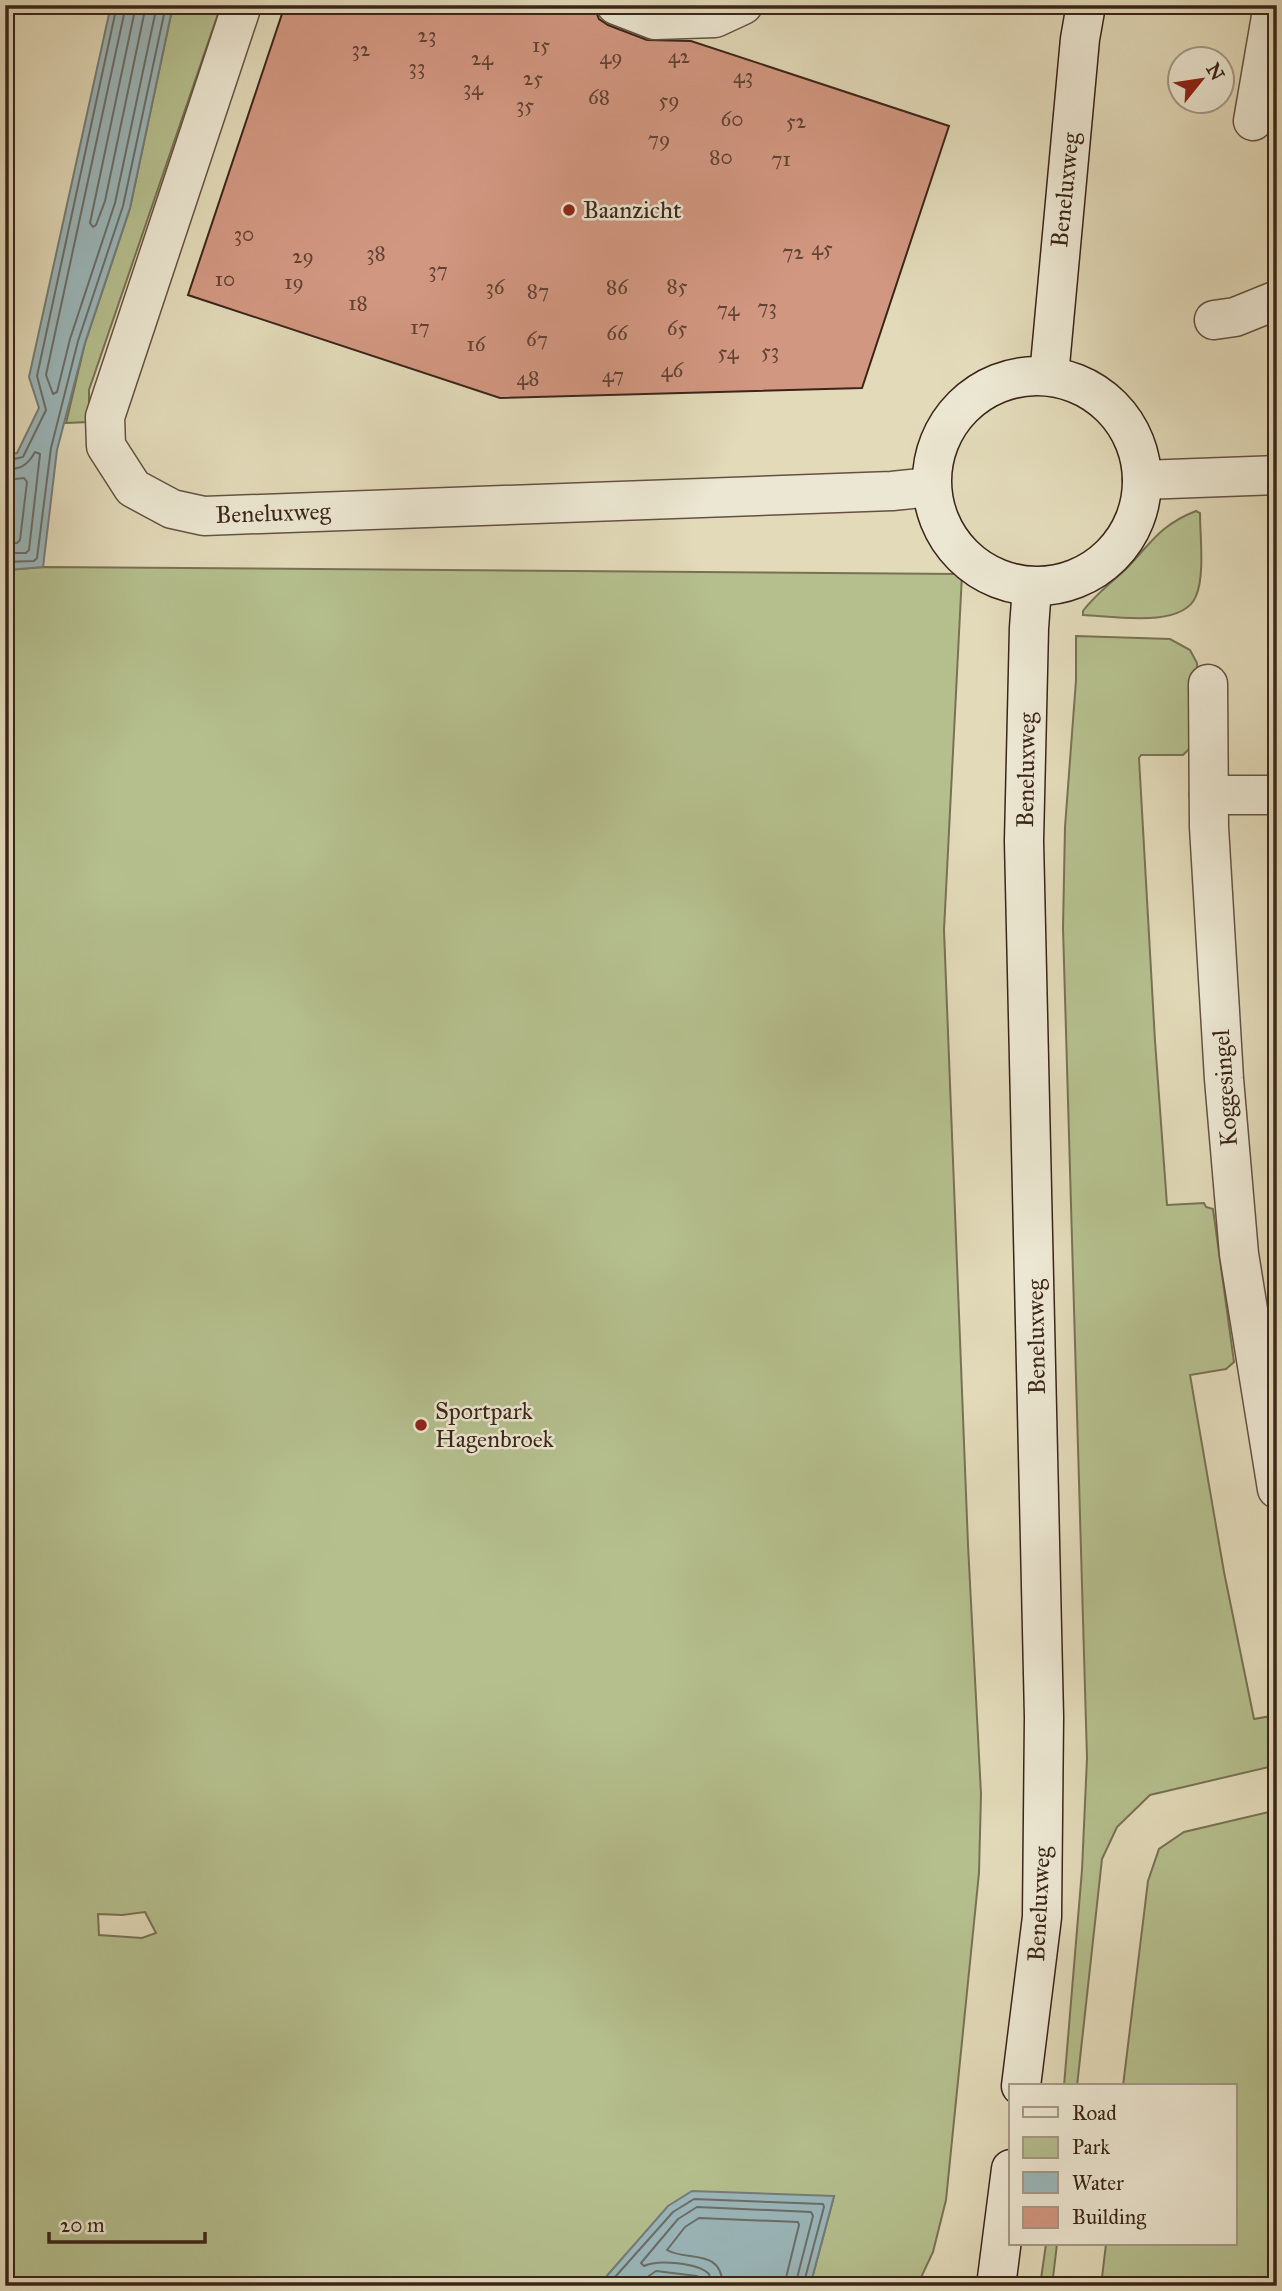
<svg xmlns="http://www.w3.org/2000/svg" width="1282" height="2291" font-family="'IM FELL Great Primer',serif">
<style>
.green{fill:#b5bf8e;stroke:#787254;stroke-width:2;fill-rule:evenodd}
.water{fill:#9bb7bb;stroke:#757d7b;stroke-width:2}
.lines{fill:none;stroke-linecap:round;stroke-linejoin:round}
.shore{stroke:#6b6e6a;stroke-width:2}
.building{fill:#d29781;stroke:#3b251a;stroke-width:2}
.street-casing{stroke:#655242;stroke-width:41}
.secondary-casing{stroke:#3b251a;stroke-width:41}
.street{stroke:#ece7d2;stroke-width:38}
.secondary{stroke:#ece7d2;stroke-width:38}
.poi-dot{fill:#8f2418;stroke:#ece7d2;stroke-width:2.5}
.labels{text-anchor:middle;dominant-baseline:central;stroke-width:5;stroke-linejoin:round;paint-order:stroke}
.number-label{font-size:21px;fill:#614234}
.street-label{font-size:24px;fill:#3b251a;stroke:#ece7d2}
.poi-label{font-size:24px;fill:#3b251a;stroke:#ece7d2;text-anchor:start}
</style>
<rect width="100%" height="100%" fill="#e2dab9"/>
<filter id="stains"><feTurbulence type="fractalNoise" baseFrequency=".00286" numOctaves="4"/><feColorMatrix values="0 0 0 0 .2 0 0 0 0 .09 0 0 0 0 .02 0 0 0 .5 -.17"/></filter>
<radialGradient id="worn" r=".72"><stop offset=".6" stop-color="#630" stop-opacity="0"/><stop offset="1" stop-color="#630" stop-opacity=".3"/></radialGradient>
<g class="green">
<path d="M173 5H221L89 390V422L66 423 85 343 130 208Z"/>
<path d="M1196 511 1200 513C1200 536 1205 575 1196 596 1183 629 1112 616 1083 615V611C1095 595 1111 583 1126 569 1151 543 1160 525 1196 511Z"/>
<path d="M43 567 962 574 944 930 968 1545 981 1794 979 1873 946 2200 933 2252 917 2286H810L834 2196 668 2207 598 2286H425L419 2281V2286H21L5 2279V568L8 570ZM145 1912 156 1933 142 1938 99 1935 98 1914 122 1915Z"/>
<path d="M1076 636 1170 639 1190 650 1197 663 1198 683 1190 748 1183 755H1141L1139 758 1155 1041 1167 1205 1204 1203 1206 1207 1213 1209 1234 1362 1226 1369 1190 1375 1224 1572 1254 1719 1277 1715V1765L1150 1795 1117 1827 1102 1859 1077 2086H1064L1082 1870 1087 1758 1063 928 1065 827 1076 680Z"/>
<path d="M1277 1810V2286H1101L1106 2244H1235V2086H1123L1148 1881 1159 1849 1184 1832Z"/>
<path d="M1046 2244H1057L1052 2286H1040Z"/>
</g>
<g class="water">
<path d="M111 5H173L130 208 85 343 57 450 43 567 8 570 5 568V454L17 453 39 408 29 377Z"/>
<path d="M692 2191 834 2196 810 2286H700L698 2283 656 2278 649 2286H598L668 2206Z"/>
</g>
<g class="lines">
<g class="shore">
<path d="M126 5 46 375 53 394 57 392 70 339 115 203 157 5"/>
<path d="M136 5 90 223 93 227 96 225 105 201 146 5"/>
<path d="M5 461 23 457 46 410 37 376 117 5"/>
<path d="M5 470C21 469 27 466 35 452L40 454 29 550 26 553H5"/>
<path d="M5 480 24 478 27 482 20 540 17 543H5"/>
<path d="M5 562 34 561 37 558 51 448 78 341 123 206 166 5"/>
<path d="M607 2286 673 2212 694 2199 823 2204 824 2207 803 2286"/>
<path d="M644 2286 646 2278 656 2271 697 2276 703 2280 704 2286"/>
<path d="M712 2286 709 2274C698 2263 658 2259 644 2266L641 2263 678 2219 697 2207 811 2212 813 2216 795 2286"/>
<path d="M723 2286C721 2247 688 2262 667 2250L685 2227 699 2218 798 2222 799 2225 784 2286"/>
</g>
</g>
<path class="building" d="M285 5H584L595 9 599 19 608 25 647 40 691 41 949 126 862 388 500 398 188 295Z"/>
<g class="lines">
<defs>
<g id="street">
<path d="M242 5 105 417 106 446 133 488 172 509 204 516 892 491 931 487"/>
<path d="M616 5 655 20 715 18 743 5"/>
<path d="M1253 121 1273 5"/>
<path d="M1214 320 1235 317 1277 300"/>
<path d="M1142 480 1277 475"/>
<path d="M1208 684 1209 827 1224 1079 1239 1254 1277 1489"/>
<path d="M1209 795H1277"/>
</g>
<g id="secondary">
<path d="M1049 376 1080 39 1086 5"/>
<circle cx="1037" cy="481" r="105"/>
<path d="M1021 2086 1042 1917 1044 1717 1024 841 1029 628 1032 587"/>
<path d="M996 2286 1011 2169"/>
</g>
</defs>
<use href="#street" class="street-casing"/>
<use href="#secondary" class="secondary-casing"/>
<use href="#street" class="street"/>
<use href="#secondary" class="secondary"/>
</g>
<g class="poi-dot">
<circle cx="569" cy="210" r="7"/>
<circle cx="421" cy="1425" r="7"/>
</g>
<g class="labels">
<g class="number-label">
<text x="427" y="35">23</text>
<text x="541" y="45">15</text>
<text x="361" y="49">32</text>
<text x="679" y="56">42</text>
<text x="611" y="57">49</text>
<text x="482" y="58">24</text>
<text x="417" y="67">33</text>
<text x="743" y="76">43</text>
<text x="533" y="78">25</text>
<text x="473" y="88">34</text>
<text x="599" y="97">68</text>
<text x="669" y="100">59</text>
<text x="525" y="105">35</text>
<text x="732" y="119">60</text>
<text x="796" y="121">52</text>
<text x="659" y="139">79</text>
<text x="721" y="157">80</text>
<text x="781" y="159">71</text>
<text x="244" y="234">30</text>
<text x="822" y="248">45</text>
<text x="793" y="252">72</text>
<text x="376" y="253">38</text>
<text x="303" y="256">29</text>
<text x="438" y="270">37</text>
<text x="225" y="279">10</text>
<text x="294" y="282">19</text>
<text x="677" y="286">85</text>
<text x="495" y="287">36</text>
<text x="617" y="287">86</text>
<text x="538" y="291">87</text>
<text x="358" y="303">18</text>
<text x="767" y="307">73</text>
<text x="728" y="309">74</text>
<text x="420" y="327">17</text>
<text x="677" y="328">65</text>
<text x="617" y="333">66</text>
<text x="537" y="339">67</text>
<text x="476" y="344">16</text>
<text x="770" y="351">53</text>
<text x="728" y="352">54</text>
<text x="672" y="370">46</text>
<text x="613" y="375">47</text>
<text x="528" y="378">48</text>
</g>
<g class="street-label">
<text transform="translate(1065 190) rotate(-84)">Beneluxweg</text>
<text transform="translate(273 513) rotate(-2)">Beneluxweg</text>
<text transform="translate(1026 770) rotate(-89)">Beneluxweg</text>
<text transform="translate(1225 1088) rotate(-94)">Koggesingel</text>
<text transform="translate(1036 1337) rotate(-91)">Beneluxweg</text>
<text transform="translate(1039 1904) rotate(-87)">Beneluxweg</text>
</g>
<g class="poi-label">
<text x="583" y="210">Baanzicht</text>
<text x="435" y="1411">Sportpark<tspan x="435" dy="28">Hagenbroek</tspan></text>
</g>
</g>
<rect width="1282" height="2291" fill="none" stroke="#e2dab9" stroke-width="28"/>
<rect x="7" y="7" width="1268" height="2277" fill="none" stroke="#3b251a" stroke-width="3.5"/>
<rect x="14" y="14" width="1254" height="2263" fill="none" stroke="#3b251a" stroke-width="2"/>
<rect x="1009" y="2084" width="228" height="161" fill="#ece7d2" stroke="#a59988" stroke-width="2"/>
<rect x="1023" y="2107" width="35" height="10" fill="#ece7d2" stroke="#a59988" stroke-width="2"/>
<text x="1072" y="2120" font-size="21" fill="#3b251a">Road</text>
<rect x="1023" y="2137" width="35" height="21" fill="#b5bf8e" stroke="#a59988" stroke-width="2"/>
<text x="1072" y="2154" font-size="21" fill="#3b251a">Park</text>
<rect x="1023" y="2172" width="35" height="21" fill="#9bb7bb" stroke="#a59988" stroke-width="2"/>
<text x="1072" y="2190" font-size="21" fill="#3b251a">Water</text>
<rect x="1023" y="2207" width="35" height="21" fill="#d29781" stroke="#a59988" stroke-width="2"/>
<text x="1072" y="2224" font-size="21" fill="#3b251a">Building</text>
<g transform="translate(1201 80) rotate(60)"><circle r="33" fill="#ece7d2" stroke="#a59988" stroke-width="2"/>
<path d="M0-5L12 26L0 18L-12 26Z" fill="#8f2418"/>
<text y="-10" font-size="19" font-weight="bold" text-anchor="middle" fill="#3b251a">N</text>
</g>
<path d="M49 2232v10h156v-10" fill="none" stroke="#3b251a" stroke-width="3.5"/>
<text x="60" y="2232" font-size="21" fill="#3b251a" stroke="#ece7d2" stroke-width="5" paint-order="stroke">20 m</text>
<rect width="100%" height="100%" filter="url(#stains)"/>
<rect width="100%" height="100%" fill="url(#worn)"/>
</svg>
